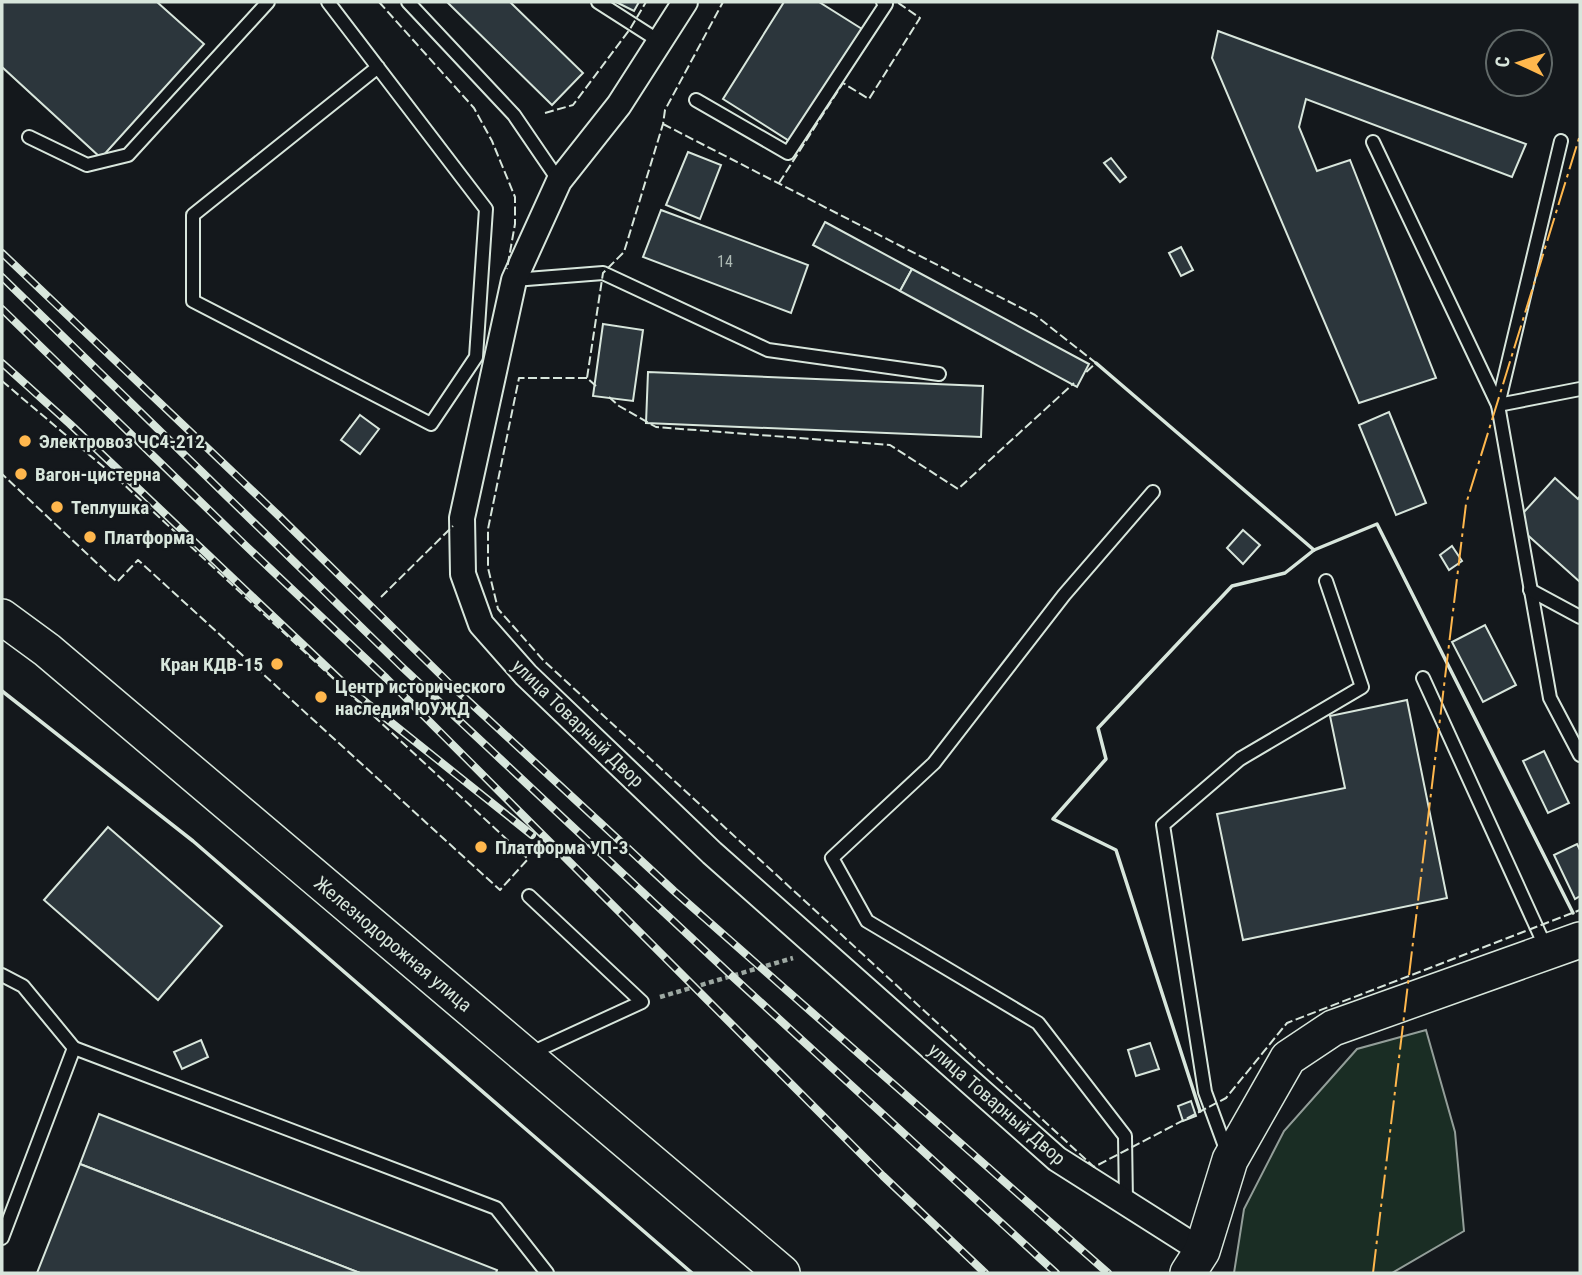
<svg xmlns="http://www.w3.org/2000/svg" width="1582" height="1275" font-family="'Roboto Condensed',sans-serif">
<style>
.green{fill:#1a2d24;stroke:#939e99;stroke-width:2}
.building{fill:#2c363c;stroke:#d8e6dc;stroke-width:2}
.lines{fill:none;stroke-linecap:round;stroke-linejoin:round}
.lane-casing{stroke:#d8e6dc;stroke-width:16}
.street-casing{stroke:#d8e6dc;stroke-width:28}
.secondary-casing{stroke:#d8e6dc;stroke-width:38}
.path{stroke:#9da8a2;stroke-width:4.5;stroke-dasharray:5 3.5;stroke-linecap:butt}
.lane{stroke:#14181c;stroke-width:12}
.street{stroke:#14181c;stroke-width:24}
.secondary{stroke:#14181c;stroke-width:35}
.rail-casing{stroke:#d8e6dc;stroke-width:8}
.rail{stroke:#14181c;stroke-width:5;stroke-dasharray:16;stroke-linecap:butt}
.fence{stroke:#d8e6dc;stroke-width:2;stroke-dasharray:9 3.5;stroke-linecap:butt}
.wall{stroke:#d8e6dc;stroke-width:3.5}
.power{stroke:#ffb74d;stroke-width:2;stroke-dasharray:24 5 3.5 5;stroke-linecap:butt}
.poi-dot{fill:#ffb74d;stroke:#14181c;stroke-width:2.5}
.labels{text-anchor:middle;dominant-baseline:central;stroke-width:5;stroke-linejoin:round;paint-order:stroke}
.number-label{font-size:16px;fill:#adbab4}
.poi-label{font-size:19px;font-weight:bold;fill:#d8e6dc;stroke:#14181c;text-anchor:start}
.street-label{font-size:19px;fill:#d8e6dc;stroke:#14181c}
</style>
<rect width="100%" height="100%" fill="#14181c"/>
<path class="green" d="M1426 1030 1455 1132 1464 1231 1392 1273H1234L1244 1209 1284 1131 1357 1049Z"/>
<g class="building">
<path d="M2 2H157L204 44 101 158 2 67Z"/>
<path d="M447 2H510L583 73 552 105Z"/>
<path d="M616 2H639L634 11Z"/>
<path d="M784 2H819L862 29 791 142 723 99Z"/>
<path d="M1218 31 1526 144 1512 177 1306 99 1299 127 1317 171 1350 160 1436 378 1359 403 1212 58Z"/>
<path d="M688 152 721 165 700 219 666 205Z"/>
<path d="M1111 158 1126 177 1120 182 1104 163Z"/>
<path d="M661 210 808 265 791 313 643 257Z"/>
<path d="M825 222 912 269 900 291 813 245Z"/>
<path d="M1181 247 1193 270 1181 276 1169 253Z"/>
<path d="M912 269 1089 364 1077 387 900 291Z"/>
<path d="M603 324 643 330 633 401 593 396Z"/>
<path d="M648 372 983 386 981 437 646 423Z"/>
<path d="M1389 412 1426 503 1396 515 1359 425Z"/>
<path d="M360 415 379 429 360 454 341 440Z"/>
<path d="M1555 478 1578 499 1580 496V582L1514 523Z"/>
<path d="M1243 530 1260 545 1243 564 1227 548Z"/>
<path d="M1452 546 1462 561 1449 570 1440 555Z"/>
<path d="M1485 625 1516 685 1483 702 1452 642Z"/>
<path d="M1407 700 1447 898 1243 940 1217 814 1345 788 1330 716Z"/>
<path d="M1544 751 1569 803 1548 813 1523 761Z"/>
<path d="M108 827 222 926 158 1000 44 900Z"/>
<path d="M1577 844 1580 850V896L1575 899 1554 855Z"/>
<path d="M201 1040 208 1057 182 1069 174 1052Z"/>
<path d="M1150 1043 1159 1069 1136 1076 1128 1050Z"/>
<path d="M1191 1101 1196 1116 1183 1121 1178 1106Z"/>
<path d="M99 1114 497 1270 496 1273H360L80 1164Z"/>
<path d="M80 1164 360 1273H37Z"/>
</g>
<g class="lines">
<defs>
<g id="lane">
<path d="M328 2 486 209 476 357 431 424 193 301V215L378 67"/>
<path d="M408 2 514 115 559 181"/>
<path d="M598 2 659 41"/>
<path d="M696 100 788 153 886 4 883 2"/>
<path d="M29 137 87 165 128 155 268 2"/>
<path d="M1561 141 1498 405 1550 698 1580 755"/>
<path d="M1373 142 1498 405 1580 389"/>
<path d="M514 280 603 273 768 350 939 374"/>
<path d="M1530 590 1580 617"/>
<path d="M1423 678 1546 948"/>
<path d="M2 975 23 986 74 1048"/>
<path d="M529 1054 642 1002 529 896"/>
<path d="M1227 1152 1205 1092 1163 825 1240 759 1362 687 1326 581"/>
<path d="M1126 1202 1125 1136 1038 1023 867 921 832 858 934 763 1064 595 1153 492"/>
<path d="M2 1238 74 1048 496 1208 547 1273"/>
</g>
<path id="street" d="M685 2 619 105 559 181 514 280 462 518 463 574 481 624 526 675 712 853 1057 1159 1202 1251"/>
<g id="secondary">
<path d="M2 617 47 650 782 1273"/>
<path d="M1188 1273 1202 1251 1230 1160 1288 1058 1333 1028 1580 940"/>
</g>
</defs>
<use href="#lane" class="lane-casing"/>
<use href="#street" class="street-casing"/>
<use href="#secondary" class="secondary-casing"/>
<path class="path" d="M660 997 793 958"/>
<use href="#lane" class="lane"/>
<use href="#street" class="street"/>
<use href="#secondary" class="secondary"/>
<defs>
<g id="rail">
<path d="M2 253 279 516 449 683 674 891 1108 1273"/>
<path d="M2 277 401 666 732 976 1056 1273"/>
<path d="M2 309 246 546 386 678 883 1176 985 1273"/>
<path d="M2 363 70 424 353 692 532 835"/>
</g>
</defs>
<use href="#rail" class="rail-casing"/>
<use href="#rail" class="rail"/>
<g class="fence">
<path d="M379 2 474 108 492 141 515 197V224L507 269"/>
<path d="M545 113 573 105 630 29 646 2"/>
<path d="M663 124 1035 315 1096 363 1084 374"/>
<path d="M779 183 843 83 869 99 920 18 897 2"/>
<path d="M587 378H519L488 529V568L498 609 544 661 1094 1167 1226 1098 1287 1023 1580 910"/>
<path d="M2 381 119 480 528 859 500 890 138 560 117 582 2 474"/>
<path d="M596 386 587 378 603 273 624 252 663 124 665 110 723 2"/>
<path d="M609 397 619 406 656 427 890 445 958 489 1074 383"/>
<path d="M381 597 453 526"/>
</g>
<g class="wall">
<path d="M1096 363 1314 550"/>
<path d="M2 691 193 841 692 1273"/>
<path d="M1200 1111 1116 850 1053 819 1106 759 1098 728 1232 586 1285 573 1314 550 1377 524 1573 913"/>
</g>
<path class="power" d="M1373 1273 1466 504 1580 135"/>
</g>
<g class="poi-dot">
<circle cx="25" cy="441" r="7"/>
<circle cx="21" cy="474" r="7"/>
<circle cx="57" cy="507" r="7"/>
<circle cx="90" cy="537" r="7"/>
<circle cx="277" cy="664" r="7"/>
<circle cx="321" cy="697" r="7"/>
<circle cx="481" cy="847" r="7"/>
</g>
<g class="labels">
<g class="number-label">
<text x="725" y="261">14</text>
</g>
<g class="poi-label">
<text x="39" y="441">Электровоз ЧС4-212</text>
<text x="35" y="474">Вагон-цистерна</text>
<text x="71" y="507">Теплушка</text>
<text x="104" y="537">Платформа</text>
<text x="263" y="664" text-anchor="end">Кран КДВ-15</text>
<text x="335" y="686">Центр исторического<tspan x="335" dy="22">наследия ЮУЖД</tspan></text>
<text x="495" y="847">Платформа УП-3</text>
</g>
<g class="street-label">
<text transform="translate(578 723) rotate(44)">улица Товарный Двор</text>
<text transform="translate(393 944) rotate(40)">Железнодорожная улица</text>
<text transform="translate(997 1104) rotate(41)">улица Товарный Двор</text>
</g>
</g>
<rect width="1582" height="1275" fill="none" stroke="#d8e6dc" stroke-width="7"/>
<g transform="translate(1519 63) rotate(274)"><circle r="33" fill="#14181c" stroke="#626a69" stroke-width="2"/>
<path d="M0-5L12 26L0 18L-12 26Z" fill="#ffb74d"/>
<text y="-10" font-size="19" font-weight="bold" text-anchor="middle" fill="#d8e6dc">С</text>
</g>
</svg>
